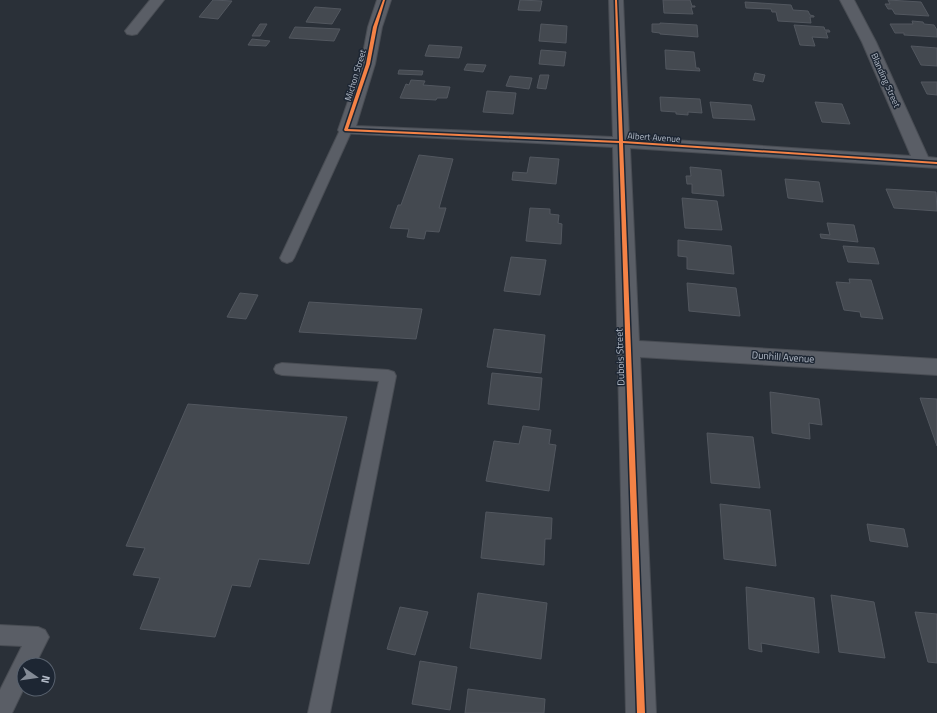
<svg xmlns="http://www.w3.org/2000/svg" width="937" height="713" font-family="'Titillium Web',sans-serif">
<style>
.building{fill:#444950;stroke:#52575f}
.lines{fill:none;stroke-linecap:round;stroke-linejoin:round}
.service-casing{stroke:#484c53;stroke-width:2}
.minor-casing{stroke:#484c53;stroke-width:2}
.service{fill:#5a5e66;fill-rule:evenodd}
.minor{fill:#5a5e66;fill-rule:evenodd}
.cycleway-casing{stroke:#1d2633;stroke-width:3}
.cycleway{fill:#f48246;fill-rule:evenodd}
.labels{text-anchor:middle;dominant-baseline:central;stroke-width:3;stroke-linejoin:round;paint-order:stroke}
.far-street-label{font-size:9px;fill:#b4bcc9;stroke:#1d2633}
.street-label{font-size:10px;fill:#b4bcc9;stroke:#1d2633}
</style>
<rect width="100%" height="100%" fill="#2a3038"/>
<g class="building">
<path d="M213 0 232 1 218 19 199 17Z"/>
<path d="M520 0 542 1 540 11 518 10Z"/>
<path d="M663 0H690L692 6H695V7H691L693 14 664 13Z"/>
<path d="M888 0 921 2 929 16 895 14 892 9H888L885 4H890Z"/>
<path d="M745 2 791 5 793 10 808 11 810 15 814 16V17H810L811 23 778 21 776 12H772L771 9 746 8Z"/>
<path d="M315 7 341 9 332 24 306 22Z"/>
<path d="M912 21 923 22 924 24 934 25 937 30V37L904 35V33H895L890 24H913Z"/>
<path d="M660 23 697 25 698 37 660 34V33L652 32V24H660Z"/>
<path d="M260 24H267L260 36H252Z"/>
<path d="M541 24 567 26 566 43 539 41Z"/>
<path d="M794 25 824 27 825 30H829L830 32H826L828 38 812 37 815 46 800 45Z"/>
<path d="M295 27 340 29 334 41 289 38Z"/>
<path d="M252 39 270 41 266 46 248 45Z"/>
<path d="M429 45 462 47 459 58 425 56Z"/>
<path d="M911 46 937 48V66L921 65Z"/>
<path d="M541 50 566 52 564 66 539 64Z"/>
<path d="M665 50 694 52 696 68H699L700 71 666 69Z"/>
<path d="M467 64 486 65 483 72 464 70Z"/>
<path d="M399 70 423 71 422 75 398 74Z"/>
<path d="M755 73 765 75 763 82 753 80Z"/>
<path d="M540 75H549L546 89 537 88Z"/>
<path d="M510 76 532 78 529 89 506 86Z"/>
<path d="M411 80 425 81 423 85 450 87 447 98H437L436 100 400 98 406 84 409 85Z"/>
<path d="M921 82H937V95L927 94Z"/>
<path d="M487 91 516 93 513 114 483 112Z"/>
<path d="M660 97 700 99 702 113 688 112V115L676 114V112L661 111Z"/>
<path d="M710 102 751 105 755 120 713 118Z"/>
<path d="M815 102 842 104 850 124 822 122Z"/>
<path d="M419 155 453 159 439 208H446L439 232 426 231 424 239 407 237 409 229 390 228 398 205H401Z"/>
<path d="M530 157 559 159 556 184 512 180 513 172 527 173Z"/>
<path d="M690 167 721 170 724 196 692 193V184H687L686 176H691Z"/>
<path d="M785 179 819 182 823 202 788 198Z"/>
<path d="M886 189 936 192 937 211 894 208Z"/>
<path d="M682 198 717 201 722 230 685 228Z"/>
<path d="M530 208 550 209V214L559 215 558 223 562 224 561 244 526 241Z"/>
<path d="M827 223 854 225 858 242 821 238 820 234 830 235Z"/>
<path d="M678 240 731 246 734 274 687 269V257L678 256Z"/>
<path d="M843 246 874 248 879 264 848 262Z"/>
<path d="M511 257 546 260 540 295 504 291Z"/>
<path d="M849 279 871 280 883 319 861 317 860 312 844 310 836 282 850 283Z"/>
<path d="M687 283 736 288 740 316 689 311Z"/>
<path d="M240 293 258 295 246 319 227 317Z"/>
<path d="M309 302 422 309 416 339 299 332Z"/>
<path d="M494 329 545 335 541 373 487 367Z"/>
<path d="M492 373 542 378 539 410 488 404Z"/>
<path d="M770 392 819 399 822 425 809 423 810 439 772 433Z"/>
<path d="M920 398 937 399V446Z"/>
<path d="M188 404 347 417 309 564 259 559 250 587 232 585 215 637 140 629 160 578 133 575 145 548 126 546Z"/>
<path d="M523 426 551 430 549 444 556 445 549 491 486 481 494 441 519 444Z"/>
<path d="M707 433 753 437 760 488 711 483Z"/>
<path d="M720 504 770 510 776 566 724 559Z"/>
<path d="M486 512 552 518 551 539H545L544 565 481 558Z"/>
<path d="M867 524 904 529 908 547 870 541Z"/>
<path d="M746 587 814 598 819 653 761 643 762 652 749 649Z"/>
<path d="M478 593 547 603 541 659 470 648Z"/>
<path d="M831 595 874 602 885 658 839 652Z"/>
<path d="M400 607 428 612 415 655 387 649Z"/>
<path d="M915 612 937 614V663L928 662Z"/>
<path d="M420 661 457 667 450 710 412 704Z"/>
<path d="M468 689 545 699 544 713H465Z"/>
</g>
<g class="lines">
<defs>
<g id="service">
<path d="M346 126 350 127 352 130 294 258 292 261 287 263 282 261 280 258 340 130 342 127Z"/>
<path d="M282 363 388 370 394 372 396 376 330 713H308L379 381 282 375 276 373 274 369 276 365Z"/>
<path d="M0 625 38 627 45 630 49 637 35 665H24V688L12 713H0V690L22 646 0 645Z"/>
</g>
<g id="minor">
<path d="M150 0H164L137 34 132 35 127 34 125 31Z"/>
<path d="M377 0H391L382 27 375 64 356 126 613 137 609 0H623L629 137 911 156 862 42 840 0H854L876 42 928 157 937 158V168L630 148 639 341 937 359V375L640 357 656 713H626L613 147 340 133 338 130 361 64 368 27Z"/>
</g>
</defs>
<use href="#service" class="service-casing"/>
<use href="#minor" class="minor-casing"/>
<use href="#service" class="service"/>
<use href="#minor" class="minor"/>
<defs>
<path id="cycleway" d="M383 0H385L377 27 370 64 348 129 619 141 615 0H617L623 141 937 162V164L623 143 645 713H637L619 143 345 131 344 130 366 64 373 27Z"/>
</defs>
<use href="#cycleway" class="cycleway-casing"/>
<use href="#cycleway" class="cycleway"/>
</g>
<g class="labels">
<g class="far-street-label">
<text transform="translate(355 75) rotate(-73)">Michon Street</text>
<text transform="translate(886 80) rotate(66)">Blanding Street</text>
<text transform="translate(654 137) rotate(4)">Albert Avenue</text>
</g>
<g class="street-label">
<text transform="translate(620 357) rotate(-92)">Dubois Street</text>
<text transform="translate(783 357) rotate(4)">Dunhill Avenue</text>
</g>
</g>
<g transform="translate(36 677) rotate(103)"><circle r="19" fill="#1d2633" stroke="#59626f"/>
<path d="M0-3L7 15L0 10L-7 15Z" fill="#848b96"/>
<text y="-6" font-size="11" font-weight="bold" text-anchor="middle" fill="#b4bcc9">N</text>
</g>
</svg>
